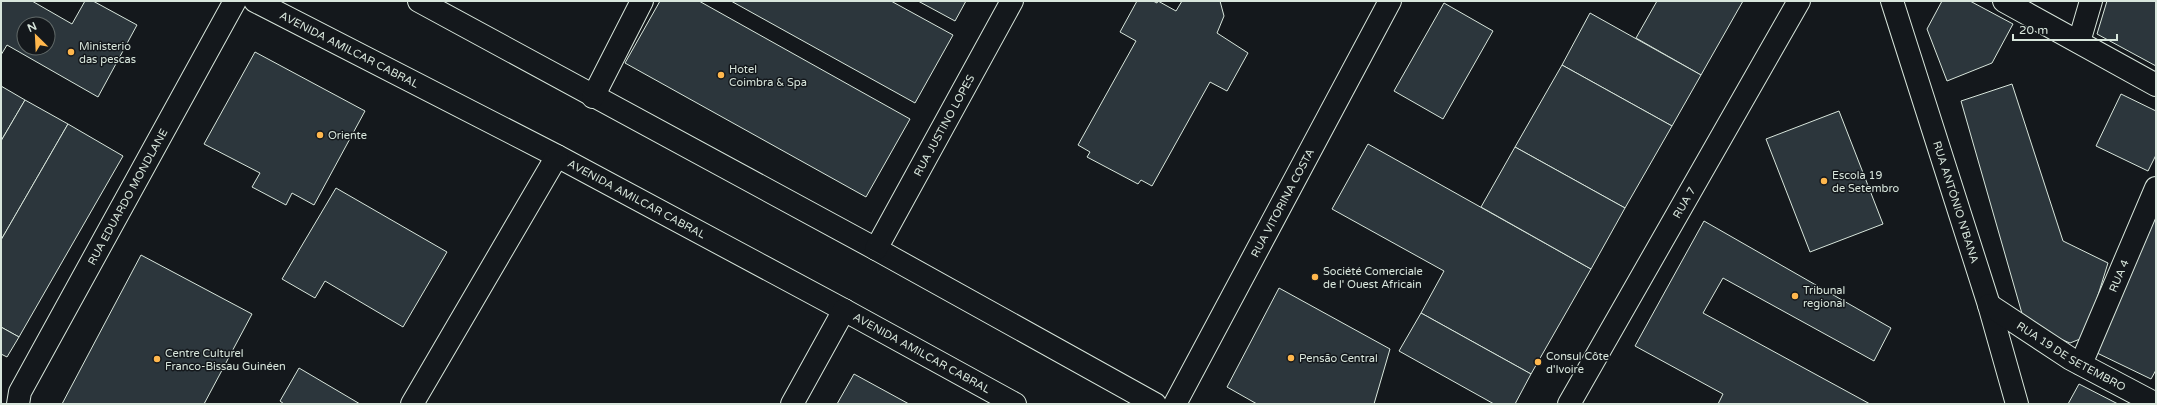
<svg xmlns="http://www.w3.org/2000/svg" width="2157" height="405" font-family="'Varela Round',sans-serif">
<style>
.building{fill:#2c363c;stroke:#d8e6dc;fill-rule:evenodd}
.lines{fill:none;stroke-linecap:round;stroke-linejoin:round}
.street-casing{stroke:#d8e6dc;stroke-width:24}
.secondary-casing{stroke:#d8e6dc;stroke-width:24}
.street{stroke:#14181c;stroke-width:22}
.secondary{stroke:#14181c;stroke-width:22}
.poi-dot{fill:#ffb74d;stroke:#14181c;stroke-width:1.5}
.labels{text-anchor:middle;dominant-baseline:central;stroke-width:3;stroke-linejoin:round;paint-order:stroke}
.poi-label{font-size:11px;fill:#d8e6dc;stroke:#14181c;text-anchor:start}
.street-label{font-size:11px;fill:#d8e6dc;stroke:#14181c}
</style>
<rect width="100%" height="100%" fill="#14181c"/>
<g class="building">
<path d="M1 1H32L72 24 85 1H93L137 25 98 97 7 45 1 55ZM24 24H48V48H24Z"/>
<path d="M660 1H699L910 119 866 197 625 63Z"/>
<path d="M731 1H891L953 35 915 103Z"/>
<path d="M918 1H966L955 21Z"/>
<path d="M1137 1H1153L1157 3 1158 1 1176 11 1182 1H1220L1224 16 1217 33 1248 53 1227 91 1210 82 1152 186 1141 180 1138 184 1087 157 1090 152 1078 145 1136 41 1120 32Z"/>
<path d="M1657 1H1743L1701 75 1636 38Z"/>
<path d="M1942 1H1970L2013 24 1992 63 1947 81 1927 29Z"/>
<path d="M2107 1H2156V66L2097 34Z"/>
<path d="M1444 3 1493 31 1443 119 1394 91Z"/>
<path d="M1590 13 1701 75 1672 126 1562 65Z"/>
<path d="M255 52 365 111 314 205 292 193 286 205 252 187 260 173 204 144Z"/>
<path d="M1562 65 1672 126 1625 208 1515 147Z"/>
<path d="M2012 84 2063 241 2108 263 2085 337 2070 343 2025 324 1961 101Z"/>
<path d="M1 86 25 100 1 141Z"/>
<path d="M2121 94 2156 111V155L2148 171 2096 146Z"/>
<path d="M25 100 68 124 1 240V141Z"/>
<path d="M1839 111 1883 224 1810 252 1766 139Z"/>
<path d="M68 124 123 156 19 337 1 327V240Z"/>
<path d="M1368 144 1591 269 1531 374 1421 313 1444 271 1332 209Z"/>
<path d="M1515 147 1625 208 1591 269 1481 207Z"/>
<path d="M336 188 447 252 403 327 325 281 315 298 282 279Z"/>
<path d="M2156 215V370L2151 379 2095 352Z"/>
<path d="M1704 221 1891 328 1874 361 1723 278 1703 313 1870 404H1718L1723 394 1635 346Z"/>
<path d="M141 255 252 314 204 404H62Z"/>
<path d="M1279 288 1390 349 1374 404H1257L1227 387Z"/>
<path d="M1421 313 1531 374 1515 404H1494L1399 351Z"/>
<path d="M1 327 19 337 7 357 1 354Z"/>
<path d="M299 368 360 404H284L280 401Z"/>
<path d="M854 374 909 404H837Z"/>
<path d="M2079 384 2118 404H2068Z"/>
</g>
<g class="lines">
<defs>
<g id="street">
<path id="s1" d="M255 1 557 156 844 310 1015 404"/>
<path d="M419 1 876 249 1155 404"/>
<path id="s2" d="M1892 1 1989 305 2017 404"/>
<path d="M2004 1 2156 85"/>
<path d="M2079 42 2091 1"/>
<path d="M593 97 642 1"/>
<path id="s3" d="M876 249 1012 1"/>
<path id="s4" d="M1989 305 2071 359 2156 404"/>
<path id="s5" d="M2081 364 2156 188"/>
<path d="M412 404 557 156"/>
<path d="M792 404 844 310"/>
<path id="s6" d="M1175 404 1390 1"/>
<path id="s7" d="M1569 404 1799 1"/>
</g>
<g id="secondary">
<path id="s8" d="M18 404 20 392 235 1"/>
</g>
</defs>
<use href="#street" class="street-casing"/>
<use href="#secondary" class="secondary-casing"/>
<use href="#street" class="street"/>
<use href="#secondary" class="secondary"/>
</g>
<g class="poi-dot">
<circle cx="71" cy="52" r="4"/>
<circle cx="721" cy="75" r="4"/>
<circle cx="320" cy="135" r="4"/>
<circle cx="1824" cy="181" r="4"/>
<circle cx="1315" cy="277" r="4"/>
<circle cx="1795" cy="296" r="4"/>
<circle cx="1291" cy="358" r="4"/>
<circle cx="157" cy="359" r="4"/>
<circle cx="1538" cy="362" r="4"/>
</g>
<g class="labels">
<g class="poi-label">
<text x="79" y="46">Ministerio<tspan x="79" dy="13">das pescas</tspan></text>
<text x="729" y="69">Hotel<tspan x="729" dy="13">Coimbra &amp; Spa</tspan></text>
<text x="328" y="135">Oriente</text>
<text x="1832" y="175">Escola 19<tspan x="1832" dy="13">de Setembro</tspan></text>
<text x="1323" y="271">Société Comerciale<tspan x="1323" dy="13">de l' Ouest Africain</tspan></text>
<text x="1803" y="290">Tribunal<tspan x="1803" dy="13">regional</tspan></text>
<text x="165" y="353">Centre Culturel<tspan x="165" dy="13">Franco-Bissau Guinéen</tspan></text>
<text x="1546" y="356">Consul Côte<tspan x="1546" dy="13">d'Ivoire</tspan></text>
<text x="1299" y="358">Pensão Central</text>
</g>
<g class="street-label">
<text stroke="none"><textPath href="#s1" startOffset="106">AVENIDA AMILCAR CABRAL</textPath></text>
<text stroke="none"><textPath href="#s3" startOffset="141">RUA JUSTINO LOPES</textPath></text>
<text stroke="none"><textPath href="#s8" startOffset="235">RUA EDUARDO MONDLANE</textPath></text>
<text stroke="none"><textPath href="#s1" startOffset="430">AVENIDA AMILCAR CABRAL</textPath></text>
<text stroke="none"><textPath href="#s6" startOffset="228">RUA VITORINA COSTA</textPath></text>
<text stroke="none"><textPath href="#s7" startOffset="232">RUA 7</textPath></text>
<text stroke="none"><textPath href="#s2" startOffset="211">RUA ANTÓNIO N'BANA</textPath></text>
<text stroke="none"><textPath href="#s5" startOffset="96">RUA 4</textPath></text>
<text stroke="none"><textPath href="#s1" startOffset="754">AVENIDA AMILCAR CABRAL</textPath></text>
<text stroke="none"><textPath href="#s4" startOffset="97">RUA 19 DE SETEMBRO</textPath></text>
</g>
</g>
<rect width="2157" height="405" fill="none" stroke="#d8e6dc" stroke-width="4"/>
<g transform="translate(36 36) rotate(336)"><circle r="19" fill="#14181c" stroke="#626a69"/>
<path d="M0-3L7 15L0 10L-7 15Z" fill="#ffb74d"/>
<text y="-6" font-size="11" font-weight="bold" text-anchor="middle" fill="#d8e6dc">N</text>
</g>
<path d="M2013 34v6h104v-6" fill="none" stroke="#d8e6dc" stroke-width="2"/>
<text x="2019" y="34" font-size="12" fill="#d8e6dc" stroke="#14181c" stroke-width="3" paint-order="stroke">20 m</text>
</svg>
